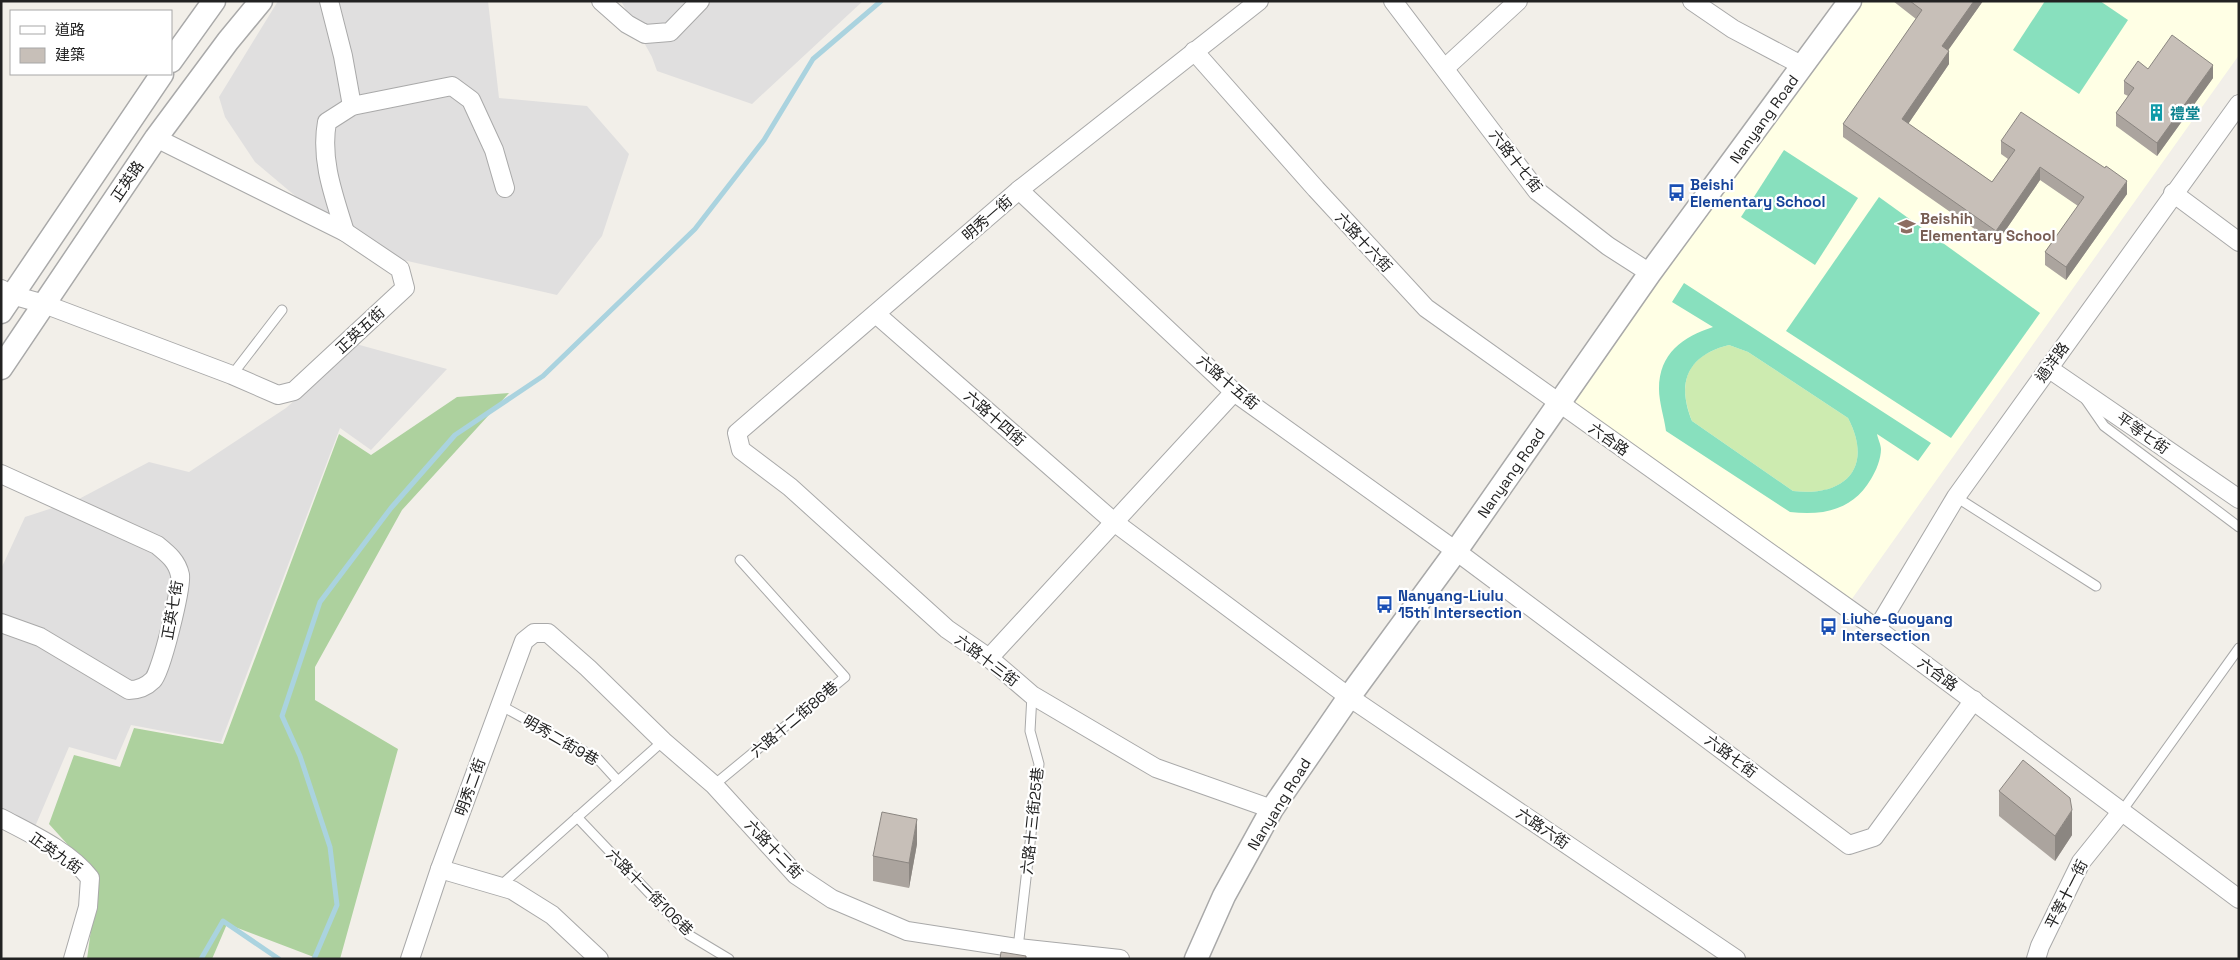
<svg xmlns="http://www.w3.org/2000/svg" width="2240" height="960" font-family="'Space Grotesk','Noto Sans TC',sans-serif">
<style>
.residential{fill:#e0dfdf}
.education{fill:#ffffe5}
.grass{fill:#cdebb0}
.forest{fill:#add19e}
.pitch{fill:#88e0be;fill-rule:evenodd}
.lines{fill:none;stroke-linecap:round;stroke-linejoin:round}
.stream{stroke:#aad3df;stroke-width:5}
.service-casing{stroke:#a9a9a9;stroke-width:11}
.minor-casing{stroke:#a9a9a9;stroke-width:20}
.tertiary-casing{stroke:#a9a9a9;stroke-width:25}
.service{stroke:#fff;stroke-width:9}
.minor{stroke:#fff;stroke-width:18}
.tertiary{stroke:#fff;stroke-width:22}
.wall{fill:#aba49e}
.shaded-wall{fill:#8b8681}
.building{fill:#c7bfb8;stroke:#8b8681}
.labels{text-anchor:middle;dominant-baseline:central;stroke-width:4.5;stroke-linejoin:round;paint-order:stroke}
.culture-label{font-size:15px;font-weight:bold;fill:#0d838f;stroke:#fff;text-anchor:start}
.street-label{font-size:15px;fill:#222;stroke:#fff}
.transit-label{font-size:15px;font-weight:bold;fill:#164399;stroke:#fff;text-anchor:start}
.education-label{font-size:15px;font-weight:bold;fill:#785e54;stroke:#fff;text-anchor:start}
</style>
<rect width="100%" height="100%" fill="#f2efe9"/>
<g class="residential">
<path d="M278 1H488L499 98 587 106 629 154 602 236 557 295 403 260 345 238 255 162 225 117 219 97Z"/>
<path d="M621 1H863L752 104 657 71 652 57Z"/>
<path d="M356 344 447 369 371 450 340 428 221 742 131 725 116 760 69 747 34 829 1 812V569L25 517 77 500 149 462 189 472 286 408Z"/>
</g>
<path class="education" d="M1856 1H2239V55L1849 603 1572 400Z"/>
<path class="grass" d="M1729 345 1748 352 1848 418C1874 468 1845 497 1793 491L1692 421C1676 381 1688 355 1729 345Z"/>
<path class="forest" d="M509 393 402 510 315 667V700L398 749 340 959H319L227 924 212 959H87L98 878 49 824 74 755 120 767 134 728 223 744 339 434 371 455 457 397Z"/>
<g class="pitch">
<path d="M2045 1H2100L2128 20 2079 94 2013 50Z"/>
<path d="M1784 150 1858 198 1815 265 1741 217Z"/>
<path d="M1879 197 2040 313 1951 438 1786 331Z"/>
<path d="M1684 283 1931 443 1918 461 1877 434C1878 439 1881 445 1881 449 1881 459 1876 471 1871 479 1853 510 1823 516 1790 512L1666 431C1664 417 1659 402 1659 389 1659 353 1683 337 1713 327L1672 302ZM1729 345 1748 352 1848 418C1874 468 1845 497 1793 491L1692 421C1676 382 1688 355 1729 345Z"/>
</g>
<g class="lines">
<g class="stream">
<path d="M201 959 223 921 279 959"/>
<path d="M314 959 337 905 330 847 300 756 282 716 320 602 391 508 455 435 543 376 695 229 764 140 813 59 881 1"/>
</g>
<defs>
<g id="service">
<path d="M232 375 282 310"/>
<path d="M2086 400 2104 426 2239 527"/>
<path d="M1956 497 2096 586"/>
<path d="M500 705 598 759 618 781"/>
<path d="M714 785 845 677 740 560"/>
<path d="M2122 811 2239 648"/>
<path d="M577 817 689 935 729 959"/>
<path d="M499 887 663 741"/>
<path d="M1018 948 1039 764 1030 731 1032 695"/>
</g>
<g id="minor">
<path d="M329 1 343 56 352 106"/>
<path d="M601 1 627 24 645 34 670 32 700 1"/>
<path d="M1259 1 1019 190 737 433 741 450 790 487 947 629 989 658 1032 695 1156 768 1272 809"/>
<path d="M1393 1 1537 191 1608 246 1650 273"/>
<path d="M1692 1 1733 29 1803 66"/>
<path d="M1194 51 1316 189 1426 308 1877 629 2239 899"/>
<path d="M1445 68 1518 1"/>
<path d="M1019 190 1234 392 1456 551 1849 845 1874 837 1974 700"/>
<path d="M2173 193 2239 242"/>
<path d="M345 232C334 196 320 160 327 122L352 106 452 86 471 100 494 150 505 188"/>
<path d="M1 289 12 295 44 304 232 375 278 395 294 391 405 288 400 269 345 232 156 138"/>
<path d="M876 314 1114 522 1349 697 1736 959"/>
<path d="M2048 368 2239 499"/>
<path d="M1 474 157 545C168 554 177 561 180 575 182 587 161 673 153 680 146 687 138 690 129 690L40 637 1 623"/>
<path d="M1877 629 1956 497 2239 104"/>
<path d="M989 658 1234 392"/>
<path d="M1 818C31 834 69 851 90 878L88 907 73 959"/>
<path d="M440 869 512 890 552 915 599 959"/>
<path d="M410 959 440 869 524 641 534 633H548L588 668 663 741 714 785 796 875 832 899 907 931 1018 948 1120 959"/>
<path d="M2036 959 2040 946 2081 862 2122 811"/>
</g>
<g id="tertiary">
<path d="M171 61 214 1"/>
<path d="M1 312 162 74"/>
<path d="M1 368 156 138 228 41 261 1"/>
<path d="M1196 959 1224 896 1272 809 1349 697 1456 551 1650 273 1850 1"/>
</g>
</defs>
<use href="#service" class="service-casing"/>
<use href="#minor" class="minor-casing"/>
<use href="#tertiary" class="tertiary-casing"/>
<use href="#service" class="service"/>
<use href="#minor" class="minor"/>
<use href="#tertiary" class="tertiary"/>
</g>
<g class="wall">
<path d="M1893 1H1983L1948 50 1949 64 1908 124 1992 182 2008 159 2001 154V141L2127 194 2066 280 2045 265V252L2078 206 2040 180 1996 244 1843 137V124L1916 19Z"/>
<path d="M2148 69 2213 78 2157 156 2116 126V113L2128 96 2124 94V81Z"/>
<path d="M1999 791 2072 835 2055 861 1999 816Z"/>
<path d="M917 844 909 888 873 881V856Z"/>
</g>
<g class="shaded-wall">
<path d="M1974 1H1983L1942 59V46Z"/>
<path d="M1949 51V64L1902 133V119Z"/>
<path d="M2213 65V78L2157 156V143Z"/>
<path d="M2040 167V180L1996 244V231Z"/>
<path d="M2127 181V194L2066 280V267Z"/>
<path d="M2072 810V835L2055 861V836Z"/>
<path d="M917 819V844L909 888V863Z"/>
</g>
<g class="building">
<path d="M1910 1H1974L1942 46 1949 51 1902 119 1992 182 2015 150 2001 141 2021 112 2105 168 2106 166 2127 181 2066 267 2045 252 2084 197 2040 167 1996 231 1843 124 1922 10Z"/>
<path d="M2172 35 2213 65 2157 143 2116 113 2134 88 2124 81 2138 61 2148 69Z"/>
<path d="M2023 760 2070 798 2072 810 2055 836 1999 791Z"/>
<path d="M882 812 917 819 909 863 873 856Z"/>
<path d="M1001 952 1026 956V959H1000Z"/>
</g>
<defs>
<symbol id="building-bare" viewBox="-9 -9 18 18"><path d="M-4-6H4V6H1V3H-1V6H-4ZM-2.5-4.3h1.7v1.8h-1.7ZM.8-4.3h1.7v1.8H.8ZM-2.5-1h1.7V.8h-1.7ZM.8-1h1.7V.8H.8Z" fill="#0f9aa8" stroke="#fff" stroke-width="2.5" paint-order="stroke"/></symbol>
<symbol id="bus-bare" viewBox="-9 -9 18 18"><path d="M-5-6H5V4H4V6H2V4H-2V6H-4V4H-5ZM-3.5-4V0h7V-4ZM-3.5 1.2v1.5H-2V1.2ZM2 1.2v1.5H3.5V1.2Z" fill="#1a4fb4" stroke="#fff" stroke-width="2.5" paint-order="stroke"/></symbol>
<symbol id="school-bare" viewBox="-9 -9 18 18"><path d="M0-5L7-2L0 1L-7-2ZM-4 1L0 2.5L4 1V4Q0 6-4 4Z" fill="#8d6e63" stroke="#fff" stroke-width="2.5" paint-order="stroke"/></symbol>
</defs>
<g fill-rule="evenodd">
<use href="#building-bare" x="2144" y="100" width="25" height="25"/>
<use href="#bus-bare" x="1664" y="180" width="25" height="25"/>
<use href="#school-bare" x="1894" y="214" width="25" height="25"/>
<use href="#bus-bare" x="1372" y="592" width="25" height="25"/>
<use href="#bus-bare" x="1816" y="614" width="25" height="25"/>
</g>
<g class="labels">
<g class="culture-label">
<text x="2170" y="113">禮堂</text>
</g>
<g class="street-label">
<text transform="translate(1764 119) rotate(-54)">Nanyang Road</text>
<text transform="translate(1516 161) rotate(52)">六路十七街</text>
<text transform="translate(127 181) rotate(-56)">正英路</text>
<text transform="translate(987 218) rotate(-41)">明秀一街</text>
<text transform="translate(1364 242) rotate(47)">六路十六街</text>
<text transform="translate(360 330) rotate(-43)">正英五街</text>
<text transform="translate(2052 362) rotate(-54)">過洋路</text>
<text transform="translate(1228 382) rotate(40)">六路十五街</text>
<text transform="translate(995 418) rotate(41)">六路十四街</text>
<text transform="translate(2143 433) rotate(35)">平等七街</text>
<text transform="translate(1609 439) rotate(35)">六合路</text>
<text transform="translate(1511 473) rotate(-55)">Nanyang Road</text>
<text transform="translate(172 610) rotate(-80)">正英七街</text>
<text transform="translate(987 660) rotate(37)">六路十三街</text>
<text transform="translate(1938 674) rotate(36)">六合路</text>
<text transform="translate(794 719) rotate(-40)">六路十二街86巷</text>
<text transform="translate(561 740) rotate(30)">明秀二街9巷</text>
<text transform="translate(1731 756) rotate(37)">六路七街</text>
<text transform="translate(470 787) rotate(-70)">明秀二街</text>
<text transform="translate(1279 804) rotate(-58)">Nanyang Road</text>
<text transform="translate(1032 821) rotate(-84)">六路十三街25巷</text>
<text transform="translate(1543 828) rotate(34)">六路六街</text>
<text transform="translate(774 849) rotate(46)">六路十二街</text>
<text transform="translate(56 853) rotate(35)">正英九街</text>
<text transform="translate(650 892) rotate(45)">六路十一街106巷</text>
<text transform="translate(2066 894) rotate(-63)">平等十一街</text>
</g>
<g class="transit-label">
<text x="1690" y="184">Beishi<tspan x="1690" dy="17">Elementary School</tspan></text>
<text x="1398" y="595">Nanyang-Liulu<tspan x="1398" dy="17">15th Intersection</tspan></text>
<text x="1842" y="618">Liuhe-Guoyang<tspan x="1842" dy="17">Intersection</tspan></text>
</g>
<g class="education-label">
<text x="1920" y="218">Beishih<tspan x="1920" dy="17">Elementary School</tspan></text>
</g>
</g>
<rect width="2240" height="960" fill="none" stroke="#222222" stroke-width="5"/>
<rect x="10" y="10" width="162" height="65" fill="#ffffff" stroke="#a7a7a7"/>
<rect x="20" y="26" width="25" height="8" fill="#ffffff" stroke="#a7a7a7"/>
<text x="55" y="35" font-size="15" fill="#222222">道路</text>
<rect x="20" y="48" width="25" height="15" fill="#c7bfb8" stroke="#a7a7a7"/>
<text x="55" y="60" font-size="15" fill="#222222">建築</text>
</svg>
